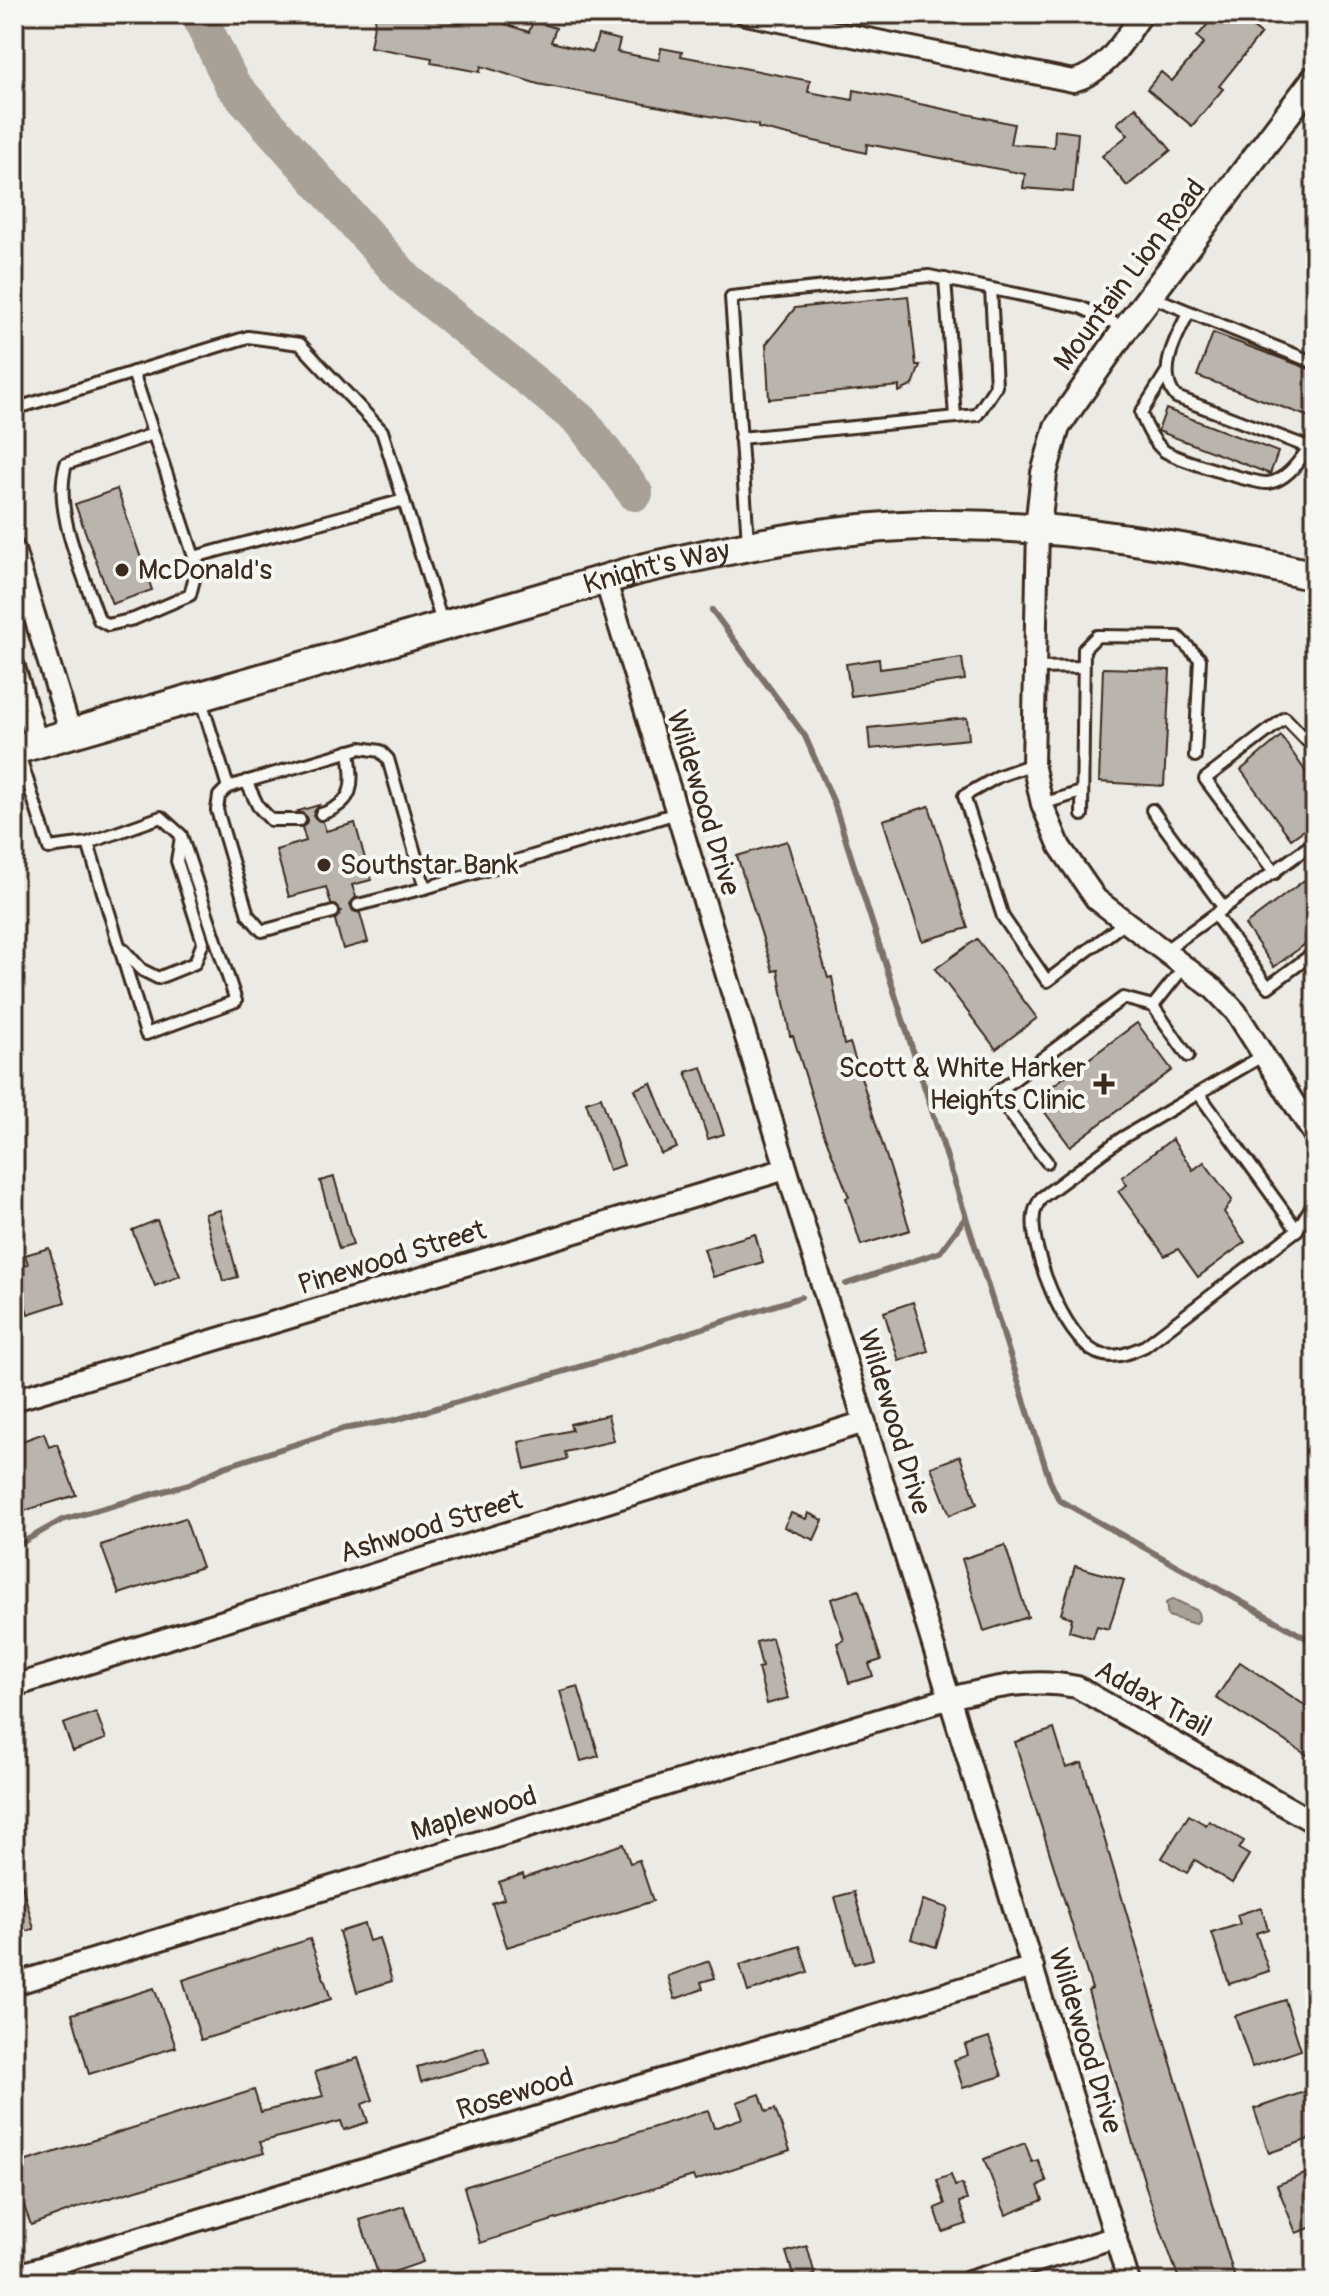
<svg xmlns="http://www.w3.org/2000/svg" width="1329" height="2296" font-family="Pangolin,sans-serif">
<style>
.water{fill:#a8a198;stroke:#7c7167;stroke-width:2}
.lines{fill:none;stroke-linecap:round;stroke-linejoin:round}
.stream{stroke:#7c7167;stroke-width:6}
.river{stroke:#a8a198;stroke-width:36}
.building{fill:#bab4ae;stroke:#3b2a1e;stroke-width:2}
.service-casing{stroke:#3b2a1e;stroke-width:16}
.minor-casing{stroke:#3b2a1e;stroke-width:26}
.tertiary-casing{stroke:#3b2a1e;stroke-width:30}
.secondary-casing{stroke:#3b2a1e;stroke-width:34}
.service{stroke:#f6f6f2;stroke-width:10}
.minor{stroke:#f6f6f2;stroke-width:20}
.tertiary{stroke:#f6f6f2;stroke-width:24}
.secondary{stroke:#f6f6f2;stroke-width:28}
.poi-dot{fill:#3b2a1e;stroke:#f6f6f2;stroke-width:3}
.labels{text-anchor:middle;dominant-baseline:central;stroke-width:8;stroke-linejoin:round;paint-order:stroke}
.street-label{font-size:28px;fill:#3b2a1e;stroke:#f6f6f2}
.poi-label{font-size:28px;fill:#3b2a1e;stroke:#f6f6f2;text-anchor:start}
</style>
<rect width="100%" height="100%" fill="#ebeae5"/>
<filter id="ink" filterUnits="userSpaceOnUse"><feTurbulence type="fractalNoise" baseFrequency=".0125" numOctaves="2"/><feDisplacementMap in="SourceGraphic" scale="16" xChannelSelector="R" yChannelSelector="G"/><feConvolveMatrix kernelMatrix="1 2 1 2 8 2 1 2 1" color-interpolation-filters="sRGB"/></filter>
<g filter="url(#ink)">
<path class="water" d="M1173 1599 1198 1611 1199 1620 1195 1624 1168 1616 1166 1603Z"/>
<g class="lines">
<g class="stream">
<path d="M712 610 805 736 834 803 1050 1481 1059 1500 1315 1643"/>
<path d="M846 1284 940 1252 966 1217"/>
<path d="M14 1547 62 1520 189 1484 224 1467 343 1429 395 1420 593 1363 801 1297"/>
</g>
<path class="river" d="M198 14 232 84 407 281 582 422 635 493"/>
</g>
<g class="building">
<path d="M376 14H422L462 24 464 14H491L490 19 529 32 533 21 556 28 551 42 593 52 598 35 620 40 617 52 659 60 661 48 682 52 681 56 810 81 808 92 853 100 854 90 1014 124 1010 144 1054 147 1055 130 1078 133 1073 192 1023 188 1025 174 867 144 866 153 758 128V125L538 84 481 66 480 72 431 63 432 58 370 47Z"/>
<path d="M1216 14H1235L1261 34 1219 86 1223 89 1192 126 1147 89 1161 72 1172 81 1204 43 1197 37Z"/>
<path d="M1136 107 1171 150 1127 186 1102 156 1128 135 1117 123Z"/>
<path d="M908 296 916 365H920L913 385 899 392V386L769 399 766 344 795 308Z"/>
<path d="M1213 333 1315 371V419L1197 376Z"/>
<path d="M1166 409 1278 452 1270 474 1158 431Z"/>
<path d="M117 489 152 590 112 604 75 504Z"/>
<path d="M962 658 965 680 851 696 846 664 879 659 880 669Z"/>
<path d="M1103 668 1170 670 1164 786 1099 782Z"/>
<path d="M967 718 969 739 870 749 868 728Z"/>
<path d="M1281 736 1315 785V822L1291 839 1241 770Z"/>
<path d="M319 805 313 816 323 822 326 831 355 823 371 880 352 885 356 897 350 904 353 911 360 913 368 942 343 949 335 920 341 911 331 904 326 887 289 897 276 850 306 841 302 827 307 817 298 811Z"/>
<path d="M929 806 968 928 922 941 883 820Z"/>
<path d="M787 841 828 978 832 977 844 1045 850 1043 910 1230 861 1245 846 1198 849 1197 822 1129 793 1036H790L778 970 773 971 737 856Z"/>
<path d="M1315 872V937L1274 967 1245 925Z"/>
<path d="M977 939 1037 1018 996 1049 935 969Z"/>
<path d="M1137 1023 1172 1070 1070 1146 1035 1099Z"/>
<path d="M702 1067 724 1134 708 1139 686 1072Z"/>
<path d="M651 1083 677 1148 661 1154 635 1089Z"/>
<path d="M601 1097 624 1165 609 1170 586 1102Z"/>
<path d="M1172 1139 1193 1170 1204 1162 1232 1200 1224 1212 1245 1242 1198 1277 1178 1249 1165 1256 1118 1191 1127 1185 1122 1177Z"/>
<path d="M334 1177 353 1245 339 1249 320 1181Z"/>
<path d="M220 1210 238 1277 223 1281 205 1214Z"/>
<path d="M157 1220 180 1276 155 1286 132 1230Z"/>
<path d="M755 1234 763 1262 713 1277 704 1249Z"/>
<path d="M49 1248 65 1302 28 1314 14 1268 28 1264 25 1255Z"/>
<path d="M913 1302 928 1351 899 1361 884 1312Z"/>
<path d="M608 1415 614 1441 565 1452 567 1459 525 1469 519 1442 572 1430 570 1424Z"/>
<path d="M44 1433 49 1447 57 1444 76 1495 14 1514V1444Z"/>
<path d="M960 1456 977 1504 950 1515 931 1467Z"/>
<path d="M791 1513 806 1519 808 1513 823 1520 814 1540 784 1527Z"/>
<path d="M185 1518 202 1567 119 1594 101 1545Z"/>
<path d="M1005 1545 1028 1617 984 1631 962 1559Z"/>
<path d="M1075 1566 1124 1580 1109 1629 1097 1626 1093 1638 1069 1631 1072 1618 1061 1614Z"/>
<path d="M859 1590 881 1660 869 1664 873 1676 849 1683 837 1643 844 1640 831 1599Z"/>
<path d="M772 1638 788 1698 767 1704 758 1668 762 1667 756 1642Z"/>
<path d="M1240 1662 1315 1712V1760L1216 1698Z"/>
<path d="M578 1686 599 1756 581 1761 560 1691Z"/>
<path d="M96 1712 106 1739 73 1751 63 1724Z"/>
<path d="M1054 1729 1066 1768 1082 1763 1236 2282H1180L1148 2194 1088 1991 1092 1989 1015 1742Z"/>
<path d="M1189 1815 1206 1825 1209 1821 1244 1841 1239 1849 1249 1855 1232 1883 1195 1860 1187 1873 1162 1858Z"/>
<path d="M623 1844 630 1863 639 1860 653 1901 507 1947 492 1903 504 1899 499 1882 523 1874 524 1878Z"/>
<path d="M14 1874H19L34 1929 14 1935Z"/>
<path d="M854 1892 873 1959 854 1964 835 1897Z"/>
<path d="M923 1900 948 1908 936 1947 911 1939Z"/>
<path d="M1261 1907 1268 1929 1256 1933 1269 1971 1229 1984 1212 1933 1240 1924 1237 1915Z"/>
<path d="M364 1924 369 1941 379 1938 392 1981 357 1992 339 1932Z"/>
<path d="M310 1939 331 1999 201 2040 183 1980Z"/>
<path d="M800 1946 808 1972 748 1992 740 1965Z"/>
<path d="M709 1961 715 1978 701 1982 703 1989 675 1999 668 1976Z"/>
<path d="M154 1988 176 2047 89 2074 72 2014Z"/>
<path d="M1285 2000 1301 2050 1252 2067 1235 2016Z"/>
<path d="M989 2037 1002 2076 963 2088 954 2060 968 2055 965 2045Z"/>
<path d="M484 2047 489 2062 421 2082 417 2067Z"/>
<path d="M358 2058 373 2100 362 2104 368 2122 344 2130 341 2121 260 2142 264 2153 82 2206 31 2225 24 2206 17 2209 14 2165 254 2090 261 2112 323 2096 315 2072Z"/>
<path d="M1310 2090 1315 2105V2137L1269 2153 1254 2109Z"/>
<path d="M760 2094 766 2112 775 2109 790 2150 695 2181 693 2176 480 2243 464 2187 708 2110 714 2128 743 2118 737 2102Z"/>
<path d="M1025 2143 1032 2162 1038 2160 1047 2182 1038 2186 1043 2200 1006 2215 984 2159Z"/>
<path d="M1315 2170V2226L1296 2233 1277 2185Z"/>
<path d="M951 2175 955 2186 962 2184 967 2200 959 2202 967 2224 943 2232 935 2208 945 2204 937 2180Z"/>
<path d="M404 2206 423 2262 379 2277 360 2220Z"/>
<path d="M807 2246 815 2275 795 2281 786 2252Z"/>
</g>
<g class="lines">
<defs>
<g id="service">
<path d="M945 279 955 417"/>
<path d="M1150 296 1315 363"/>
<path d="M1189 312C1176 337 1156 373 1176 397L1313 449"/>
<path d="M133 372 194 557 404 500"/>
<path d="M1166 373 1141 413C1146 427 1152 440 1163 450 1172 458 1256 484 1268 483 1287 480 1299 461 1309 448"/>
<path d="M14 409 248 337 300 344 382 431 442 622"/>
<path d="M153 434 66 464C52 513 84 573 99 620L108 625 134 619 190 595 197 568 194 557"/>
<path d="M740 438 977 415 996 386 991 289"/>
<path d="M748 542 731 297 929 276 1080 307 1125 328"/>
<path d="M1036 668 1083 667"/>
<path d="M200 697 228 787"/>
<path d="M18 751 49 848 88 843 146 1034 236 1001 181 835 161 817 88 843"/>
<path d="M1033 764 999 776 964 796 1003 917 1047 981 1124 923"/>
<path d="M246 781 258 806 271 820H300"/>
<path d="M1042 804 1081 792"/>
<path d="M1152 810 1224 908"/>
<path d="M321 814C357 802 353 783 349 751"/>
<path d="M1082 815 1084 649 1097 636 1178 637 1200 659 1195 756"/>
<path d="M1275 873 1205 779 1285 718 1315 749"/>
<path d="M358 905 425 888"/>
<path d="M333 912 262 931 248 915 217 810 219 796 228 787 361 748 380 751 388 759 425 888 677 813"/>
<path d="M1215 915 1268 987 1315 952"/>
<path d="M124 950 142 970 158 978 195 963 203 942 177 861 181 837"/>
<path d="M1164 951 1315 842"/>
<path d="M1153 1006 1184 967"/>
<path d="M1264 1055 1122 1138 1041 1198C1038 1203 1034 1209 1034 1215 1029 1248 1064 1338 1097 1353 1114 1360 1129 1353 1145 1346L1297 1230 1315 1201"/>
<path d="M1199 1094 1297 1230"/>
<path d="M1047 1162 995 1094 1123 998 1153 1006 1188 1056"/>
</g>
<g id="minor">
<path d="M746 14 1073 81C1107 72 1123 41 1142 14"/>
<path d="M1038 527 1033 764 1042 804 1060 847 1096 899 1214 989 1236 1012 1315 1136"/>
<path d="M14 550 71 734"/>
<path d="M605 579 1129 2282"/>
<path d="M14 667 37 743"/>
<path d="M14 1400 786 1169"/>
<path d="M14 1686 865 1422"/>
<path d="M14 1984 950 1698C995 1687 1031 1678 1077 1687L1315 1823"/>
<path d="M14 2276 1033 1967"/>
<path d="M969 2282 1116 2237"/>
</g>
<path id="tertiary" d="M1038 527 1044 473 1057 427 1126 328 1315 78"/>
<g id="secondary">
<path id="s1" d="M14 750 641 569C733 548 836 526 930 525 1062 523 1187 546 1315 576"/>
</g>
</defs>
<use href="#service" class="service-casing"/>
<use href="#minor" class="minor-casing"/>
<use href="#tertiary" class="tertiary-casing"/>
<use href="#secondary" class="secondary-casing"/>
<use href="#service" class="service"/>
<use href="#minor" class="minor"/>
<use href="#tertiary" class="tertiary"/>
<use href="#secondary" class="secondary"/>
</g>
</g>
<g class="poi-dot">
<circle cx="122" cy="570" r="8"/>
<circle cx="324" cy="865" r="8"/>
<path d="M1100 1072h8v8h8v8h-8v8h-8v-8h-8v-8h8z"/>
</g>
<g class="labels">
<g class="street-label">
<text transform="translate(1130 275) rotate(-53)">Mountain Lion Road</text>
<text stroke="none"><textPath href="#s1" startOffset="668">Knight's Way</textPath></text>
<text transform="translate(703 803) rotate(73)">Wildewood Drive</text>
<text transform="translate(392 1258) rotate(-17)">Pinewood Street</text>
<text transform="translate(894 1422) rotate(73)">Wildewood Drive</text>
<text transform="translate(431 1527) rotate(-17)">Ashwood Street</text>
<text transform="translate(1153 1699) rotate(29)">Addax Trail</text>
<text transform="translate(474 1814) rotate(-17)">Maplewood</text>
<text transform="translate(1085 2041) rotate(73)">Wildewood Drive</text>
<text transform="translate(515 2094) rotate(-17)">Rosewood</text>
</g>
<g class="poi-label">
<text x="138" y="570">McDonald's</text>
<text x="340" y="865">Southstar Bank</text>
<text x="1086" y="1068" text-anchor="end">Scott &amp; White Harker<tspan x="1086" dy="32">Heights Clinic</tspan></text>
</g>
</g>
<rect width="1329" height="2296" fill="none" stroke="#f6f6f2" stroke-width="48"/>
<rect x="24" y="24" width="1281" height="2248" fill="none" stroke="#3b2a1e" stroke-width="3" filter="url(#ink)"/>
</svg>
